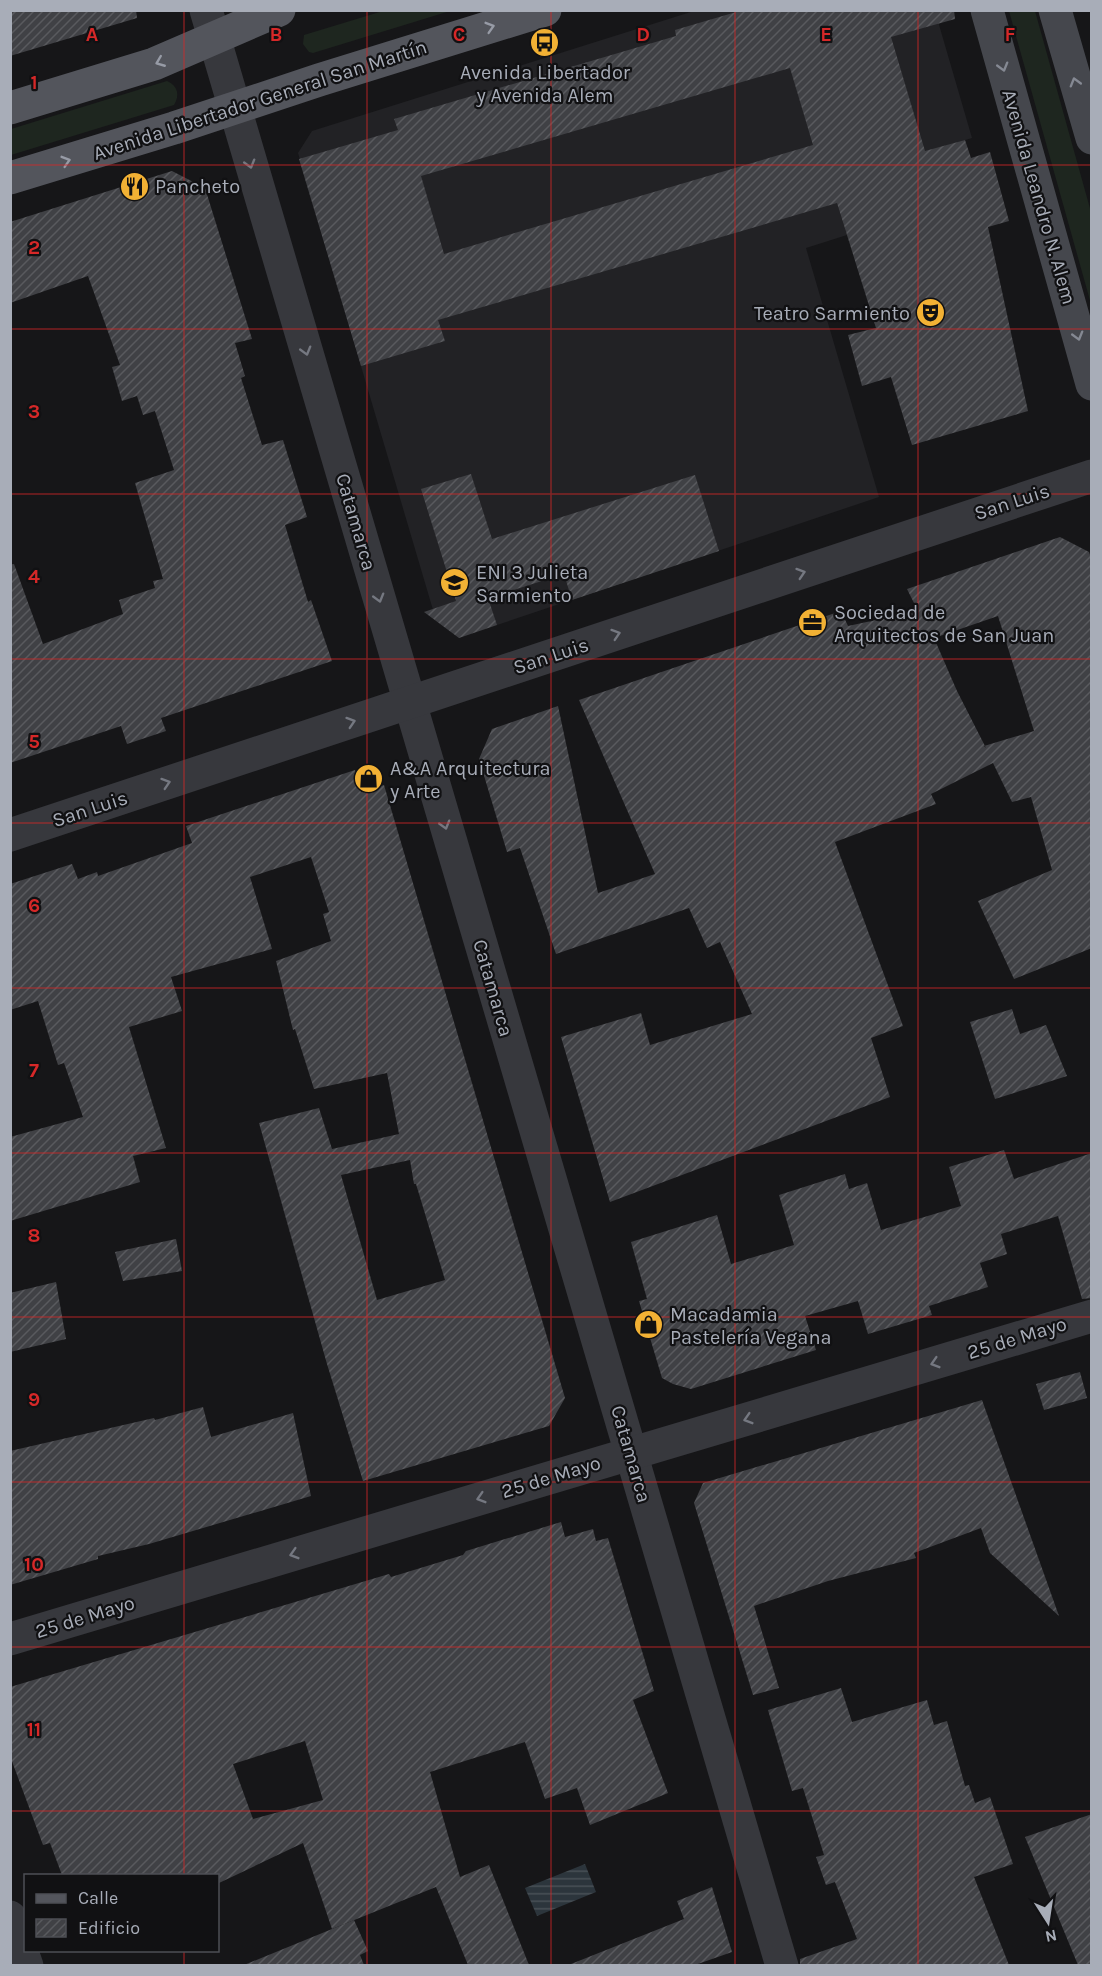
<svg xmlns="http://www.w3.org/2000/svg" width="1102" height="1976" font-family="Karla,sans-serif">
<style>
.built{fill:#222225}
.grass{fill:#1e261f}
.water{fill:url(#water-rules)}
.building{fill:url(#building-hatch);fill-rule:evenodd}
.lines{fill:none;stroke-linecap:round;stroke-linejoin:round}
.street{stroke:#37383d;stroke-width:33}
.secondary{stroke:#45474d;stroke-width:33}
.primary{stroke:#53555c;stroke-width:33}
.oneway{stroke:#979ba6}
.oneway2{stroke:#858993}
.oneway3{stroke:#757881}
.grid{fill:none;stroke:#d62828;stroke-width:1.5;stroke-opacity:0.55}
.labels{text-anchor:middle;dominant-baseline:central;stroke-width:4.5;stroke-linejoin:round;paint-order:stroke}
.poi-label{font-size:20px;fill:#a8adb8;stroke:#111113;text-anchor:start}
.street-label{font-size:20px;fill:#a8adb8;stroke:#111113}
.grid-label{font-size:20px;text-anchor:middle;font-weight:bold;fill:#d62828;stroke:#111113;stroke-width:4.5;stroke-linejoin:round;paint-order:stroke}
</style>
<defs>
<pattern id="water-rules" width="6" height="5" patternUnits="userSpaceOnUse" patternTransform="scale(1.5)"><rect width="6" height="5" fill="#2c353c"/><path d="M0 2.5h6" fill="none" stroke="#485056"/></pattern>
<pattern id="building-hatch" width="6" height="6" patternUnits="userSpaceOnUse" patternTransform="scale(1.5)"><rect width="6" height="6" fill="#404145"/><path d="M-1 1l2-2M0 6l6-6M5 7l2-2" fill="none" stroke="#595a5e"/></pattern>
</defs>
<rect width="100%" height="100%" fill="#161618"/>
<path class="built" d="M694 11H935L972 138 830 180 847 235 806 248 879 497 497 625 436 620 298 153 312 131Z"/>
<g class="grass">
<path d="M383 11H450L313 53 309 52 303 44 304 35Z"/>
<path d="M1009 11H1035L1091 212V304Z"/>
<path d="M167 81C178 86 180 95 174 105L11 155V129Z"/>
</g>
<path class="water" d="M585 1864 596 1892 537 1916 525 1888Z"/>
<g class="building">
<path d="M10 10H136L137 18 10 56Z"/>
<path d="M743 10H954L955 19 891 37 925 151 965 140 971 158 990 152 1009 221 988 227 1028 411 912 445 891 377 862 386 848 335 876 328 837 203 438 320 445 341 361 366 299 159 398 130 394 119 676 36 675 30ZM790 68 813 145 444 254 421 176Z"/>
<path d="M172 171 205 188 252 339 235 343 245 376 241 378 262 445 283 440 307 517 285 525 308 602 311 600 332 661 161 718 166 731 127 744 121 726 10 763V565L14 564 43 644 123 614 119 600 155 588 153 581 163 579 135 483 174 470 155 411 143 415 137 396 122 401 112 367 120 365 88 276 10 303V222Z"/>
<path d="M471 474 492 539 695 475 719 551 572 600 564 574 488 598 497 625 459 638 424 612 456 601 421 489Z"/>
<path d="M1060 537 1089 552 1092 561V948L1014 979 978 901 1052 870 1031 797 1012 802 993 763 931 794 936 804 835 842 903 1026 871 1038 890 1097 610 1202 561 1037 641 1013 650 1045 752 1014 720 942 707 948 689 908 556 954 520 848 507 852 479 759 492 729 558 706 598 893 655 874 579 700 841 611 848 626 918 611 907 589ZM998 616 1034 731 984 746 986 748 957 691 934 638Z"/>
<path d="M355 770 361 792 384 785 565 1398 549 1426 363 1481 327 1364 259 1123 319 1108 332 1149 399 1134 387 1073 314 1089 295 1029 293 1030 276 961 331 941 323 914 329 912 311 857 250 877 272 949 171 977 182 1011 129 1027 166 1148 133 1156 140 1182 10 1221V1137L83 1117 64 1063 58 1065 38 1001 10 1010V884L72 864 78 879 97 872 98 876 192 843 186 826ZM410 1160 414 1184H416L445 1280 377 1300 341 1175Z"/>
<path d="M1012 1009 1020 1034 1046 1025 1067 1076 995 1099 970 1022Z"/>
<path d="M1004 1150 1014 1179 1092 1153V1298L1082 1299 1058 1216 1001 1234 1007 1254 980 1263 988 1287 929 1306 932 1315 868 1334 858 1301 805 1316 816 1350 691 1389 673 1384 662 1378 639 1301 647 1299 631 1242 717 1215 731 1264 794 1245 779 1195 845 1174 849 1189 867 1183 881 1230 961 1206 949 1167Z"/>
<path d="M176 1239 182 1271 123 1281 115 1252Z"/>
<path d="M56 1282 66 1339 10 1352V1293Z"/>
<path d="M1080 1372 1087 1398 1044 1410 1036 1384Z"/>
<path d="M982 1400 1059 1616 990 1553 981 1528 914 1553 916 1558 828 1581 754 1606 779 1688 753 1695 694 1503 703 1483Z"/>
<path d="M203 1407 211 1437 293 1413 311 1496 149 1544 98 1556V1559L10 1585V1451L154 1418 155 1420Z"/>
<path d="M561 1522 565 1537 593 1529 596 1541 608 1538 654 1691 633 1700 668 1793 590 1825 577 1788 545 1799 525 1742 430 1772 460 1877 489 1865 529 1965H468L436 1887 332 1929 303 1843 219 1883 218 1875H62L50 1843 43 1845 10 1756V1687L389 1574 391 1577 463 1555 466 1551ZM305 1741 323 1800 253 1819 233 1764Z"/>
<path d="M841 1688 852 1722 927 1700 934 1725 947 1721 965 1786 969 1785 975 1803 990 1797 1013 1864 974 1877 1009 1965H800V1959L857 1939 835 1882 826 1885 816 1857 824 1855 803 1788 792 1791 768 1710Z"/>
<path d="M1092 1814V1965H1078L1025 1837Z"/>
<path d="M712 1887 732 1952 695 1965H572L571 1964 684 1919 677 1901Z"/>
<path d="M354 1920 368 1951 360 1955 364 1965H244Z"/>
</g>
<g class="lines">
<g class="street">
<path d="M206 10 782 1966"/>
<path d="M10 835 1092 476"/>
<path d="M10 1639 1092 1316"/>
<path d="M10 1917 27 1966"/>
</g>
<g class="secondary">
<path d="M987 10 1092 384"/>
<path d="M1055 10 1092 138"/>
</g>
<g class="primary">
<path d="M10 108 154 64 279 10"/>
<path d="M10 178 174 128 319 80 545 10"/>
</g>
</g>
<defs><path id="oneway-chevron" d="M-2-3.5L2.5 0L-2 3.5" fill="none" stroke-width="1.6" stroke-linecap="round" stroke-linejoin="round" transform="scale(1.5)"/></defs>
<g class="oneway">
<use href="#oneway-chevron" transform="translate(490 27) rotate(-17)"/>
<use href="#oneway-chevron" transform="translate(160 62) rotate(158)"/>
<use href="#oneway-chevron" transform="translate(66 161) rotate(-17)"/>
</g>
<g class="oneway2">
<use href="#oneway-chevron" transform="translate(1003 67) rotate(74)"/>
<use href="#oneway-chevron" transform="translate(1075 82) rotate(-106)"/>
<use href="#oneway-chevron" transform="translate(1078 336) rotate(74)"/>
</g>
<g class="oneway3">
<use href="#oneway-chevron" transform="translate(250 164) rotate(74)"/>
<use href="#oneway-chevron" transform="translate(306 351) rotate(74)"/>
<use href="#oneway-chevron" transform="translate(801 573) rotate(-18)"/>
<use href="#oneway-chevron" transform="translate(379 598) rotate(74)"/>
<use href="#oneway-chevron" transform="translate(616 634) rotate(-18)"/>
<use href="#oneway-chevron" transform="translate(351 722) rotate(-18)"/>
<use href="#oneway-chevron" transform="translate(166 783) rotate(-18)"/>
<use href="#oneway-chevron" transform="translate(445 825) rotate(74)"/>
<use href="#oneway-chevron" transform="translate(935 1363) rotate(163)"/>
<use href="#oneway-chevron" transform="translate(748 1419) rotate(163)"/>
<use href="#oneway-chevron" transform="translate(481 1498) rotate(163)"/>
<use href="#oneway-chevron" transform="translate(294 1554) rotate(163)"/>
</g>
<path class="grid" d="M184 10V1876M367 10V1966M551 10V1966M735 10V1966M918 10V1966M10 165H1092M10 329H1092M10 494H1092M10 659H1092M10 823H1092M10 988H1092M10 1153H1092M10 1317H1092M10 1482H1092M10 1647H1092M10 1811H1092M184 1950V1966"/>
<defs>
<symbol id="bus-disc" viewBox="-11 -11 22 22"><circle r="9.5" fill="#f2b134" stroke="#111113"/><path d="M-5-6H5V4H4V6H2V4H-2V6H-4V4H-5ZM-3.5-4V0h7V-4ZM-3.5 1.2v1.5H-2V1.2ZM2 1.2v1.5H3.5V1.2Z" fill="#111"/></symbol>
<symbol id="restaurant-disc" viewBox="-11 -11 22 22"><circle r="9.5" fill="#f2b134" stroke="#111113"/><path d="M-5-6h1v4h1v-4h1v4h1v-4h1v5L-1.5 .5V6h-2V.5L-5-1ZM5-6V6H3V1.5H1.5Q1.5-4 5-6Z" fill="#111"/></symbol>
<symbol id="theatre-disc" viewBox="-11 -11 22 22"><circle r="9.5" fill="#f2b134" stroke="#111113"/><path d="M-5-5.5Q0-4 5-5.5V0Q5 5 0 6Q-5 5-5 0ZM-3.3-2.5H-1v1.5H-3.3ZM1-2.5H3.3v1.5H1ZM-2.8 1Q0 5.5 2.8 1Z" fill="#111"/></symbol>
<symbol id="school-disc" viewBox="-11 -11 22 22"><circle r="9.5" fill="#f2b134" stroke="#111113"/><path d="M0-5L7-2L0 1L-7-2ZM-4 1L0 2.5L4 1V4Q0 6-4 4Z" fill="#111"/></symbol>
<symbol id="office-disc" viewBox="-11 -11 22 22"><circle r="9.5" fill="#f2b134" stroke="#111113"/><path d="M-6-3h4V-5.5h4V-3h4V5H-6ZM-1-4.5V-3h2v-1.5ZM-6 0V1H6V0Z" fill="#111"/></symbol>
<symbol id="shop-disc" viewBox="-11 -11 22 22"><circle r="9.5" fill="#f2b134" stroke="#111113"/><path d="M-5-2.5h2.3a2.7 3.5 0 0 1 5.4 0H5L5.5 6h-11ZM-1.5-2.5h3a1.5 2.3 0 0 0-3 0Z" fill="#111"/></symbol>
</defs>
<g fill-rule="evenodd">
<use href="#bus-disc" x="528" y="26" width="33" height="33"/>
<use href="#restaurant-disc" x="118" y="170" width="33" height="33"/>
<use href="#theatre-disc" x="914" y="296" width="33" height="33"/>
<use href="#school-disc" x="438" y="566" width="33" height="33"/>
<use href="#office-disc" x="796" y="606" width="33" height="33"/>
<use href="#shop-disc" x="352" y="762" width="33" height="33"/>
<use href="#shop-disc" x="632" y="1308" width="33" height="33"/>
</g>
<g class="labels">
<g class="poi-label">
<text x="545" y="72" text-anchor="middle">Avenida Libertador<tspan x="545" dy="23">y Avenida Alem</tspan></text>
<text x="155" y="186">Pancheto</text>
<text x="910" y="313" text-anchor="end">Teatro Sarmiento</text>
<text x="476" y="572">ENI 3 Julieta<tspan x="476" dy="23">Sarmiento</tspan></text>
<text x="834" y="612">Sociedad de<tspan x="834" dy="23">Arquitectos de San Juan</tspan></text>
<text x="390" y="768">A&amp;A Arquitectura<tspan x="390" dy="23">y Arte</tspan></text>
<text x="670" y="1314">Macadamia<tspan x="670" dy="23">Pastelería Vegana</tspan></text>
</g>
<g class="street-label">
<text transform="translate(260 100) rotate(-18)">Avenida Libertador General San Martín</text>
<text transform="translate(1039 197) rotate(74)">Avenida Leandro N. Alem</text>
<text transform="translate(1012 502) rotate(-18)">San Luis</text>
<text transform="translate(356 522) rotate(74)">Catamarca</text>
<text transform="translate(551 656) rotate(-18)">San Luis</text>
<text transform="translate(90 809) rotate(-18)">San Luis</text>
<text transform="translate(493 988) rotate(74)">Catamarca</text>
<text transform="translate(1017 1338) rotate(-17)">25 de Mayo</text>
<text transform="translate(631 1454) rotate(74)">Catamarca</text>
<text transform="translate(551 1477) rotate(-17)">25 de Mayo</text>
<text transform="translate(85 1617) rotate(-17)">25 de Mayo</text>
</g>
</g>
<g class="grid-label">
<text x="92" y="41">A</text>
<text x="276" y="41">B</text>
<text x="459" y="41">C</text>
<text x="643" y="41">D</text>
<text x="826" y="41">E</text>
<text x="1010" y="41">F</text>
<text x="34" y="89">1</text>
<text x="34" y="254">2</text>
<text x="34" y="418">3</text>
<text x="34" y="583">4</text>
<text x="34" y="748">5</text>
<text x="34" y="912">6</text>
<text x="34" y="1077">7</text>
<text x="34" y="1242">8</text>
<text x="34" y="1406">9</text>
<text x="34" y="1571">10</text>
<text x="34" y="1736">11</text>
</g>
<rect width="1102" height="1976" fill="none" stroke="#a8adb8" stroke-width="24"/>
<rect x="24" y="1874" width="195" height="78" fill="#111113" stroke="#4d4f55" stroke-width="1.5"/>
<rect x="36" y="1894" width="30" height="9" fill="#53555c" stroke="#4d4f55" stroke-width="1.5"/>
<text x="78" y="1904" font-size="18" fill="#a8adb8">Calle</text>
<rect x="36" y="1919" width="30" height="18" fill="url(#building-hatch)" stroke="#4d4f55" stroke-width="1.5"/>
<text x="78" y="1934" font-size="18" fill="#a8adb8">Edificio</text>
<g transform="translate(1048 1922) rotate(168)" stroke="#111113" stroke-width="4.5" paint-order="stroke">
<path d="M0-4.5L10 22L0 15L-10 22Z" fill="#a8adb8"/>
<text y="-9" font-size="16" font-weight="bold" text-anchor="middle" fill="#a8adb8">N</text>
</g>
</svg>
